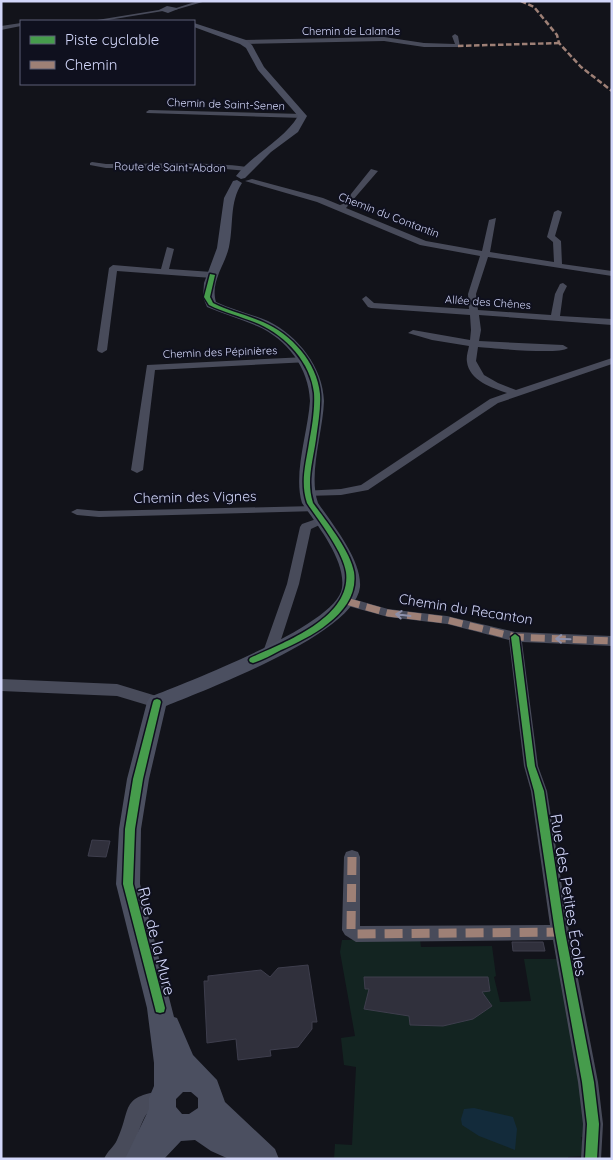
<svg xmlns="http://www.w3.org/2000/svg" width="613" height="1160" font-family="Quicksand,sans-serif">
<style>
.green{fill:#132421;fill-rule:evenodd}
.water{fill:#132b3b}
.building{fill:#30303c;stroke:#3e3e4d}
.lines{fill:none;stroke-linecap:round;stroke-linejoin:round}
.minor{fill:#484b5a;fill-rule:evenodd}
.tertiary{fill:#484b5a;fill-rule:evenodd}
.secondary{fill:#4b4f60;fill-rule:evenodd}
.quiet-far2{stroke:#9e8076;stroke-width:2.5;stroke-dasharray:5.5 2.5;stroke-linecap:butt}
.quiet-far1{stroke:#9e8076;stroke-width:7;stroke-dasharray:14 7;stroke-linecap:butt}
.quiet{stroke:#9e8076;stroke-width:9;stroke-dasharray:18 9;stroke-linecap:butt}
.cycleway-casing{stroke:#0f101e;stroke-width:3}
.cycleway{fill:#469c4c;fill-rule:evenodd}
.oneway{stroke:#8d90aa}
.labels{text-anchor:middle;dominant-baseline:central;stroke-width:4;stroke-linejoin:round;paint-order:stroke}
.far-street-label{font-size:11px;fill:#d2d6f9;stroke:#0f101e}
.street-label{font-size:14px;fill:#d2d6f9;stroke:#0f101e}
.near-street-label{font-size:16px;fill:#d2d6f9;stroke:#0f101e}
</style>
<rect width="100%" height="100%" fill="#12131a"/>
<path class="green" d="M420 939 421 947 492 946 496 976 494 977 500 1002 531 1001 524 959H559L572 1027 586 1137H581L585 1156 568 1157V1159H334L335 1144 352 1145 356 1067 344 1065 341 1038 355 1036 340 952 342 940ZM364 977H488L490 991 482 992 492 1006C462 1025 445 1026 410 1025L409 1013 364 1009 369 989H365Z"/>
<path class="water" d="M474 1108 513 1117 517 1129 515 1150 479 1136 462 1125 461 1119 464 1109Z"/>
<g class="building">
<path d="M92 840 110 841 106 857 88 856Z"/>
<path d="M512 942H543L545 951H513Z"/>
<path d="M308 965 317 1022H312V1029L298 1047 270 1050 271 1056 238 1060 236 1039 207 1043 204 981H208V976L261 970 270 977 278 968Z"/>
<path d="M364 977H488L490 991 482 992 492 1006 473 1019 443 1026 410 1025 409 1016 364 1009 369 989H365Z"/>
</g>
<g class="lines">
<g class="minor">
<path d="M198 1H206L175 10 173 9Z"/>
<path d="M165 9 163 11 102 21H91Z"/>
<path d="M21 23V26L1 30V26Z"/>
<path d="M455 34 458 36 460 47H424L384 41 243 44 240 42 243 40 384 37 424 43 455 44 452 36Z"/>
<path d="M149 110 303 114 306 116 303 118 147 113 146 112Z"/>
<path d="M92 162 106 164C128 164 240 161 252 169L248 171 225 169 106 168 90 165V163Z"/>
<path d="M371 169 378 171 346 208 426 241 482 251 489 220 496 218 490 252 554 262 553 242 547 237 554 212 558 210 562 212 555 236 561 241 562 264 612 271V276L488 257 476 294 478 310 551 315 555 294 560 284 563 283 567 286 563 294 560 316 612 319V325L479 315 481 330 479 341 563 345 568 348C559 355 493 348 478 347L476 361 484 375 498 383 516 390 612 358V364L498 403 368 490 341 495 306 496 300 493 302 491 341 489 361 485 490 399 507 393C492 388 469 380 467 362 466 357 468 351 469 346L432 340 408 333 413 330 470 340 471 330 470 315 371 308 368 307 362 299 366 296 374 303 469 309 468 294 480 256 420 245 317 202 245 181 252 179 323 198 340 205 343 204Z"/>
<path d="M167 247 174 249 169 269 212 272 216 275 212 278 117 271 107 350 102 353 99 352 97 350 109 268 113 265 161 269Z"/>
<path d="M306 357 311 360 309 362 155 370 143 470 137 473 131 470 147 365Z"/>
<path d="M314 506 318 507 320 509 318 511 99 517 77 515 71 512 77 509 99 511Z"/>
<path d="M322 517 328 521 311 529 299 584 277 652 275 655H265L263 652 287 584 300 527 302 524Z"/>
<path d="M346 597 388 609 447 616 515 632 612 636V646L522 642 538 766 547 791 569 932 598 1082 603 1124 601 1159H581L583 1124 578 1082 553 940 356 942 345 935 342 930 344 857 346 852 352 850 358 852 360 857V926L550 925 531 791 524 766 509 640 447 624 388 617 341 604 340 601Z"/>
<path d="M162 1091 169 1094 172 1101 169 1108C162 1110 156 1110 149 1112 142 1115 134 1149 128 1159H104C107 1151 114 1147 117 1140 132 1109 119 1097 162 1091Z"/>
</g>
<path class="tertiary" d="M1 679 117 684 163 698 165 702 163 706 157 708 117 696 1 691Z"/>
<g class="secondary">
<path d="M167 6 177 8 178 9 168 13 159 10Z"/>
<path d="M194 23 246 40 252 45 264 67 307 116 298 132 271 152 245 178 241 179 236 176C254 153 284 140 298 116L258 70 246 48 240 44 194 27Z"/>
<path d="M237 180 242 183C229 203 234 224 229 247 225 265 210 282 216 302 233 310 251 314 268 321 298 336 323 367 324 401 323 432 308 474 318 503 333 525 362 560 360 587 355 634 207 689 166 706L149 779 141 829 140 884 174 1017 177 1018 193 1055 217 1080 225 1102 275 1149 279 1159H229L211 1151 195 1140 181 1141 164 1159H125L149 1109V1098L154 1086V1063L147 1008 116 884 119 829 127 779 147 702 150 697C186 682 337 626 342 588 346 560 317 525 302 503 293 474 308 432 310 401 309 368 287 339 257 326 241 319 223 314 207 307L203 297 204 283 217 248 224 198 233 181ZM183 1092H191L198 1098V1108L189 1114H182L176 1107V1099Z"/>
</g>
<g class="quiet-far2">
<path d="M521 1 534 7 557 35 559 43 581 67 612 91"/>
<path d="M458 46 559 43"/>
</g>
<path class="quiet-far1" d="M346 601 388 613 447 620 515 637 612 641"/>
<path class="quiet" d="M352 857 351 930 356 934 560 932"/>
<defs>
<g id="cycleway">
<path d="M210 274 215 275 210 297 213 303C229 311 247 315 263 322 291 334 317 362 320 394 321 408 318 424 316 439 313 461 306 481 313 503 326 521 350 550 354 572 360 612 311 637 281 650 272 655 263 660 253 663L250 662 249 660 250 658C283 643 352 618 346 572 343 551 319 521 307 503 300 482 306 463 309 443 312 427 315 409 314 393 311 363 286 336 259 324 243 317 225 313 209 305L204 297Z"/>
<path d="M515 634 519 637 535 766 544 791 565 932 594 1082 599 1124 597 1159H585L587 1124 582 1082 555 932 534 791 527 766 511 637Z"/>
<path d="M157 699 160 700 161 702 143 779 135 829 133 884 165 1008 164 1012 160 1013 156 1012 155 1008 123 884 125 829 133 779 153 702 154 700Z"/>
</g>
</defs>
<use href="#cycleway" class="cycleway-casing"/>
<use href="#cycleway" class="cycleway"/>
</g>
<defs><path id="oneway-shaft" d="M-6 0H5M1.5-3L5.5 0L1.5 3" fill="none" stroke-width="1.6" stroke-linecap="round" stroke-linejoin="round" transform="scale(1.25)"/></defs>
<g class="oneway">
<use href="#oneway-shaft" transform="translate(403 615) rotate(-173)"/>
<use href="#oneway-shaft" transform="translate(563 639) rotate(-178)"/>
</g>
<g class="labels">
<g class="far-street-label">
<text x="351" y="31">Chemin de Lalande</text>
<text transform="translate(226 104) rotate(2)">Chemin de Saint-Senen</text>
<text transform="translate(170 167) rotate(1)">Route de Saint-Abdon</text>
<text transform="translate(389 215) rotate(21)">Chemin du Contantin</text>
<text transform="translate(488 302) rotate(4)">Allée des Chênes</text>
<text transform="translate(220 352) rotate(-2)">Chemin des Pépinières</text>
</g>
<g class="street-label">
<text transform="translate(195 497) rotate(-1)">Chemin des Vignes</text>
<text transform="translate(466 609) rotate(9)">Chemin du Recanton</text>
</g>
<g class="near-street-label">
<text transform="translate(569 895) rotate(81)">Rue des Petites Écoles</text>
<text transform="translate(157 941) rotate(76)">Rue de la Mure</text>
</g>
</g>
<rect width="613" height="1160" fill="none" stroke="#d2d6f9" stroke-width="5"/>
<rect x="20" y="20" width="175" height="65" fill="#0f101e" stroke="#5d5f76"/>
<rect x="30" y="36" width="25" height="8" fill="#469c4c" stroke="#5d5f76"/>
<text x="65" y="45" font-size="15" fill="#d2d6f9">Piste cyclable</text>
<rect x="30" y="61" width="25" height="8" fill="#9e8076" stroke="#5d5f76"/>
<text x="65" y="70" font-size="15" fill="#d2d6f9">Chemin</text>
</svg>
